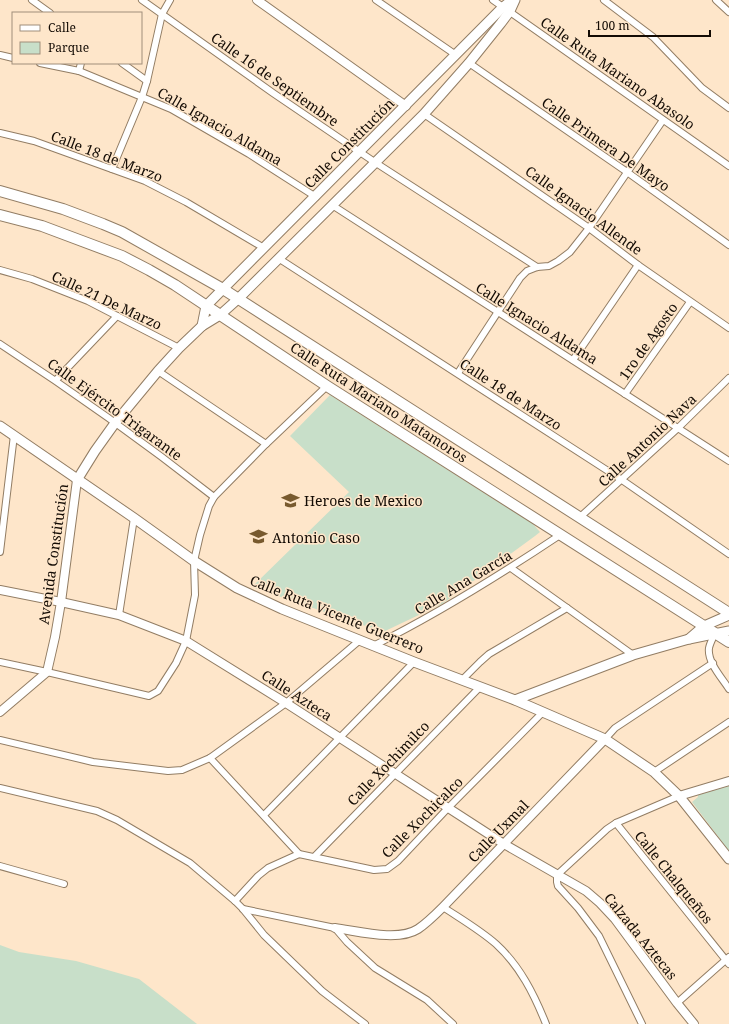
<svg xmlns="http://www.w3.org/2000/svg" width="729" height="1024" font-family="'Noto Serif',serif">
<style>
.green{fill:#c8dfc9}
.lines{fill:none;stroke-linecap:round;stroke-linejoin:round}
.minor-casing{stroke:#927d64;stroke-width:8}
.tertiary-casing{stroke:#927d64;stroke-width:10}
.secondary-casing{stroke:#927d64;stroke-width:11}
.primary-casing{stroke:#927d64;stroke-width:12}
.minor{stroke:#fff;stroke-width:6}
.tertiary{stroke:#fff;stroke-width:8}
.secondary{stroke:#fff;stroke-width:9}
.primary{stroke:#fff;stroke-width:10}
.labels{text-anchor:middle;dominant-baseline:central;stroke-width:3;stroke-linejoin:round;paint-order:stroke}
.street-label{font-size:14px;fill:#130b04;stroke:#fee6ca}
.poi-label{font-size:14px;fill:#130b04;stroke:#fee6ca;text-anchor:start}
</style>
<rect width="100%" height="100%" fill="#fee6ca"/>
<g class="green">
<path d="M330 395 533 524 540 532 535 536 442 604 383 632 252 587 349 492 290 436Z"/>
<path d="M729 786V851L692 802 698 797V795Z"/>
<path d="M0 945 19 952 76 961 139 979 197 1024H0Z"/>
</g>
<g class="lines">
<defs>
<g id="minor">
<path d="M32 0 50 13"/>
<path d="M142 0 273 93 376 163 537 267"/>
<path d="M376 0 456 55"/>
<path d="M493 0 729 166"/>
<path d="M604 0 653 37 702 88 729 108"/>
<path d="M716 0 729 12"/>
<path d="M0 55 13 58"/>
<path d="M40 63 79 71 171 109 249 154 316 197"/>
<path d="M122 63 147 81"/>
<path d="M469 63 627 172 729 245"/>
<path d="M79 71 81 63"/>
<path d="M424 114 589 228 638 265 729 328"/>
<path d="M0 133 34 141 145 181 186 202 264 248"/>
<path d="M112 169 142 97 147 81 162 14 170 0"/>
<path d="M332 205 729 461"/>
<path d="M278 258 622 480 729 554"/>
<path d="M0 270 32 279 88 301 179 348"/>
<path d="M0 344C74 392 145 443 214 497"/>
<path d="M573 360 638 265"/>
<path d="M158 371 266 444"/>
<path d="M458 373 520 278 527 271 537 267 549 266 558 261 570 252 589 228 663 120"/>
<path d="M56 380 117 316"/>
<path d="M625 394 690 302"/>
<path d="M579 518 678 428 729 378"/>
<path d="M0 552 14 435"/>
<path d="M511 568 633 655"/>
<path d="M119 615 134 518"/>
<path d="M715 633C713 638 710 643 709 648 707 662 722 678 729 689"/>
<path d="M375 645C439 613 500 575 560 535"/>
<path d="M0 662 47 672 149 696 158 691 176 663 186 641 195 595 194 561 200 535 209 506 214 497 266 444 327 386"/>
<path d="M462 680 480 662 489 654 567 608"/>
<path d="M605 739 615 728 713 663"/>
<path d="M0 740 93 762 168 771 182 770 210 758 286 703 360 640"/>
<path d="M210 758 299 854"/>
<path d="M654 772 729 722"/>
<path d="M0 788 97 811 117 820 190 863 235 901 243 909 264 935 322 991 365 1024"/>
<path d="M264 815 414 662"/>
<path d="M616 823 729 964"/>
<path d="M314 857 480 687"/>
<path d="M0 866 64 884"/>
<path d="M235 901 258 876 268 868 299 854 374 870 387 869 398 861 448 808 543 712"/>
<path d="M443 907C461 919 480 930 496 944 520 966 534 994 546 1024"/>
<path d="M243 909 335 928 347 942 375 968 427 1000 453 1024"/>
<path d="M677 1003 729 957"/>
<path d="M642 1024 599 936 578 908 558 886 557 882V875L607 829 616 823 679 796"/>
</g>
<g id="tertiary">
<path d="M257 0 406 106"/>
<path d="M0 590 61 602 119 615 186 641 286 703 504 844 586 891 600 903 615 919 677 1003 694 1024"/>
<path d="M0 712 47 672 55 637 61 602 77 480"/>
<path d="M679 796 729 781"/>
<path d="M335 928C358 931 398 942 418 929 427 923 436 914 443 907L605 739"/>
</g>
<g id="secondary">
<path d="M202 326 206 306 503 7 512 0"/>
<path d="M0 426 134 518 194 561 237 588 282 609 414 662 515 700 605 739 654 772 679 796 729 859"/>
<path d="M77 480 95 451 115 423 158 371 179 348 202 326 220 315 239 298 424 114 469 63 501 23 510 11 515 0"/>
<path d="M689 639 704 626 729 615"/>
<path d="M515 700 633 655 689 639 729 631"/>
</g>
<g id="primary">
<path d="M0 191 63 209 103 224 122 232 223 289 729 613"/>
<path d="M0 215 42 226 122 256 149 270 175 285 327 386 729 642"/>
</g>
</defs>
<use href="#minor" class="minor-casing"/>
<use href="#tertiary" class="tertiary-casing"/>
<use href="#secondary" class="secondary-casing"/>
<use href="#primary" class="primary-casing"/>
<use href="#minor" class="minor"/>
<use href="#tertiary" class="tertiary"/>
<use href="#secondary" class="secondary"/>
<use href="#primary" class="primary"/>
</g>
<defs>
<symbol id="school-bare" viewBox="-9 -9 18 18"><path d="M0-5L7-2L0 1L-7-2ZM-4 1L0 2.5L4 1V4Q0 6-4 4Z" fill="#785a2e" stroke="#fee6ca" stroke-width="2.5" paint-order="stroke"/></symbol>
</defs>
<g fill-rule="evenodd">
<use href="#school-bare" x="278" y="488" width="25" height="25"/>
<use href="#school-bare" x="246" y="524" width="25" height="25"/>
</g>
<g class="labels">
<g class="street-label">
<text transform="translate(618 73) rotate(35)">Calle Ruta Mariano Abasolo</text>
<text transform="translate(275 79) rotate(35)">Calle 16 de Septiembre</text>
<text transform="translate(220 126) rotate(30)">Calle Ignacio Aldama</text>
<text transform="translate(349 143) rotate(-45)">Calle Constitución</text>
<text transform="translate(606 144) rotate(35)">Calle Primera De Mayo</text>
<text transform="translate(107 156) rotate(21)">Calle 18 de Marzo</text>
<text transform="translate(584 210) rotate(36)">Calle Ignacio Allende</text>
<text transform="translate(107 300) rotate(25)">Calle 21 De Marzo</text>
<text transform="translate(537 323) rotate(32)">Calle Ignacio Aldama</text>
<text transform="translate(648 341) rotate(-55)">1ro de Agosto</text>
<text transform="translate(511 394) rotate(33)">Calle 18 de Marzo</text>
<text transform="translate(379 402) rotate(33)">Calle Ruta Mariano Matamoros</text>
<text transform="translate(115 409) rotate(36)">Calle Ejército Trigarante</text>
<text transform="translate(647 440) rotate(-43)">Calle Antonio Nava</text>
<text transform="translate(53 554) rotate(-82)">Avenida Constitución</text>
<text transform="translate(463 582) rotate(-31)">Calle Ana García</text>
<text transform="translate(337 614) rotate(22)">Calle Ruta Vicente Guerrero</text>
<text transform="translate(297 695) rotate(33)">Calle Azteca</text>
<text transform="translate(388 763) rotate(-46)">Calle Xochimilco</text>
<text transform="translate(422 817) rotate(-45)">Calle Xochicalco</text>
<text transform="translate(498 831) rotate(-46)">Calle Uxmal</text>
<text transform="translate(674 877) rotate(51)">Calle Chalqueños</text>
<text transform="translate(641 936) rotate(51)">Calzada Aztecas</text>
</g>
<g class="poi-label">
<text x="304" y="500">Heroes de Mexico</text>
<text x="272" y="537">Antonio Caso</text>
</g>
</g>
<rect x="12" y="12" width="130" height="52" fill="#fee6ca" stroke="#a08e7b"/>
<rect x="20" y="25" width="20" height="6" fill="#ffffff" stroke="#a08e7b"/>
<text x="48" y="32" font-size="12" fill="#130b04">Calle</text>
<rect x="20" y="42" width="20" height="12" fill="#c8dfc9" stroke="#a08e7b"/>
<text x="48" y="52" font-size="12" fill="#130b04">Parque</text>
<path d="M589 30v6h121v-6" fill="none" stroke="#130b04" stroke-width="2"/>
<text x="595" y="30" font-size="12" fill="#130b04" stroke="#fee6ca" stroke-width="3" paint-order="stroke">100 m</text>
</svg>
